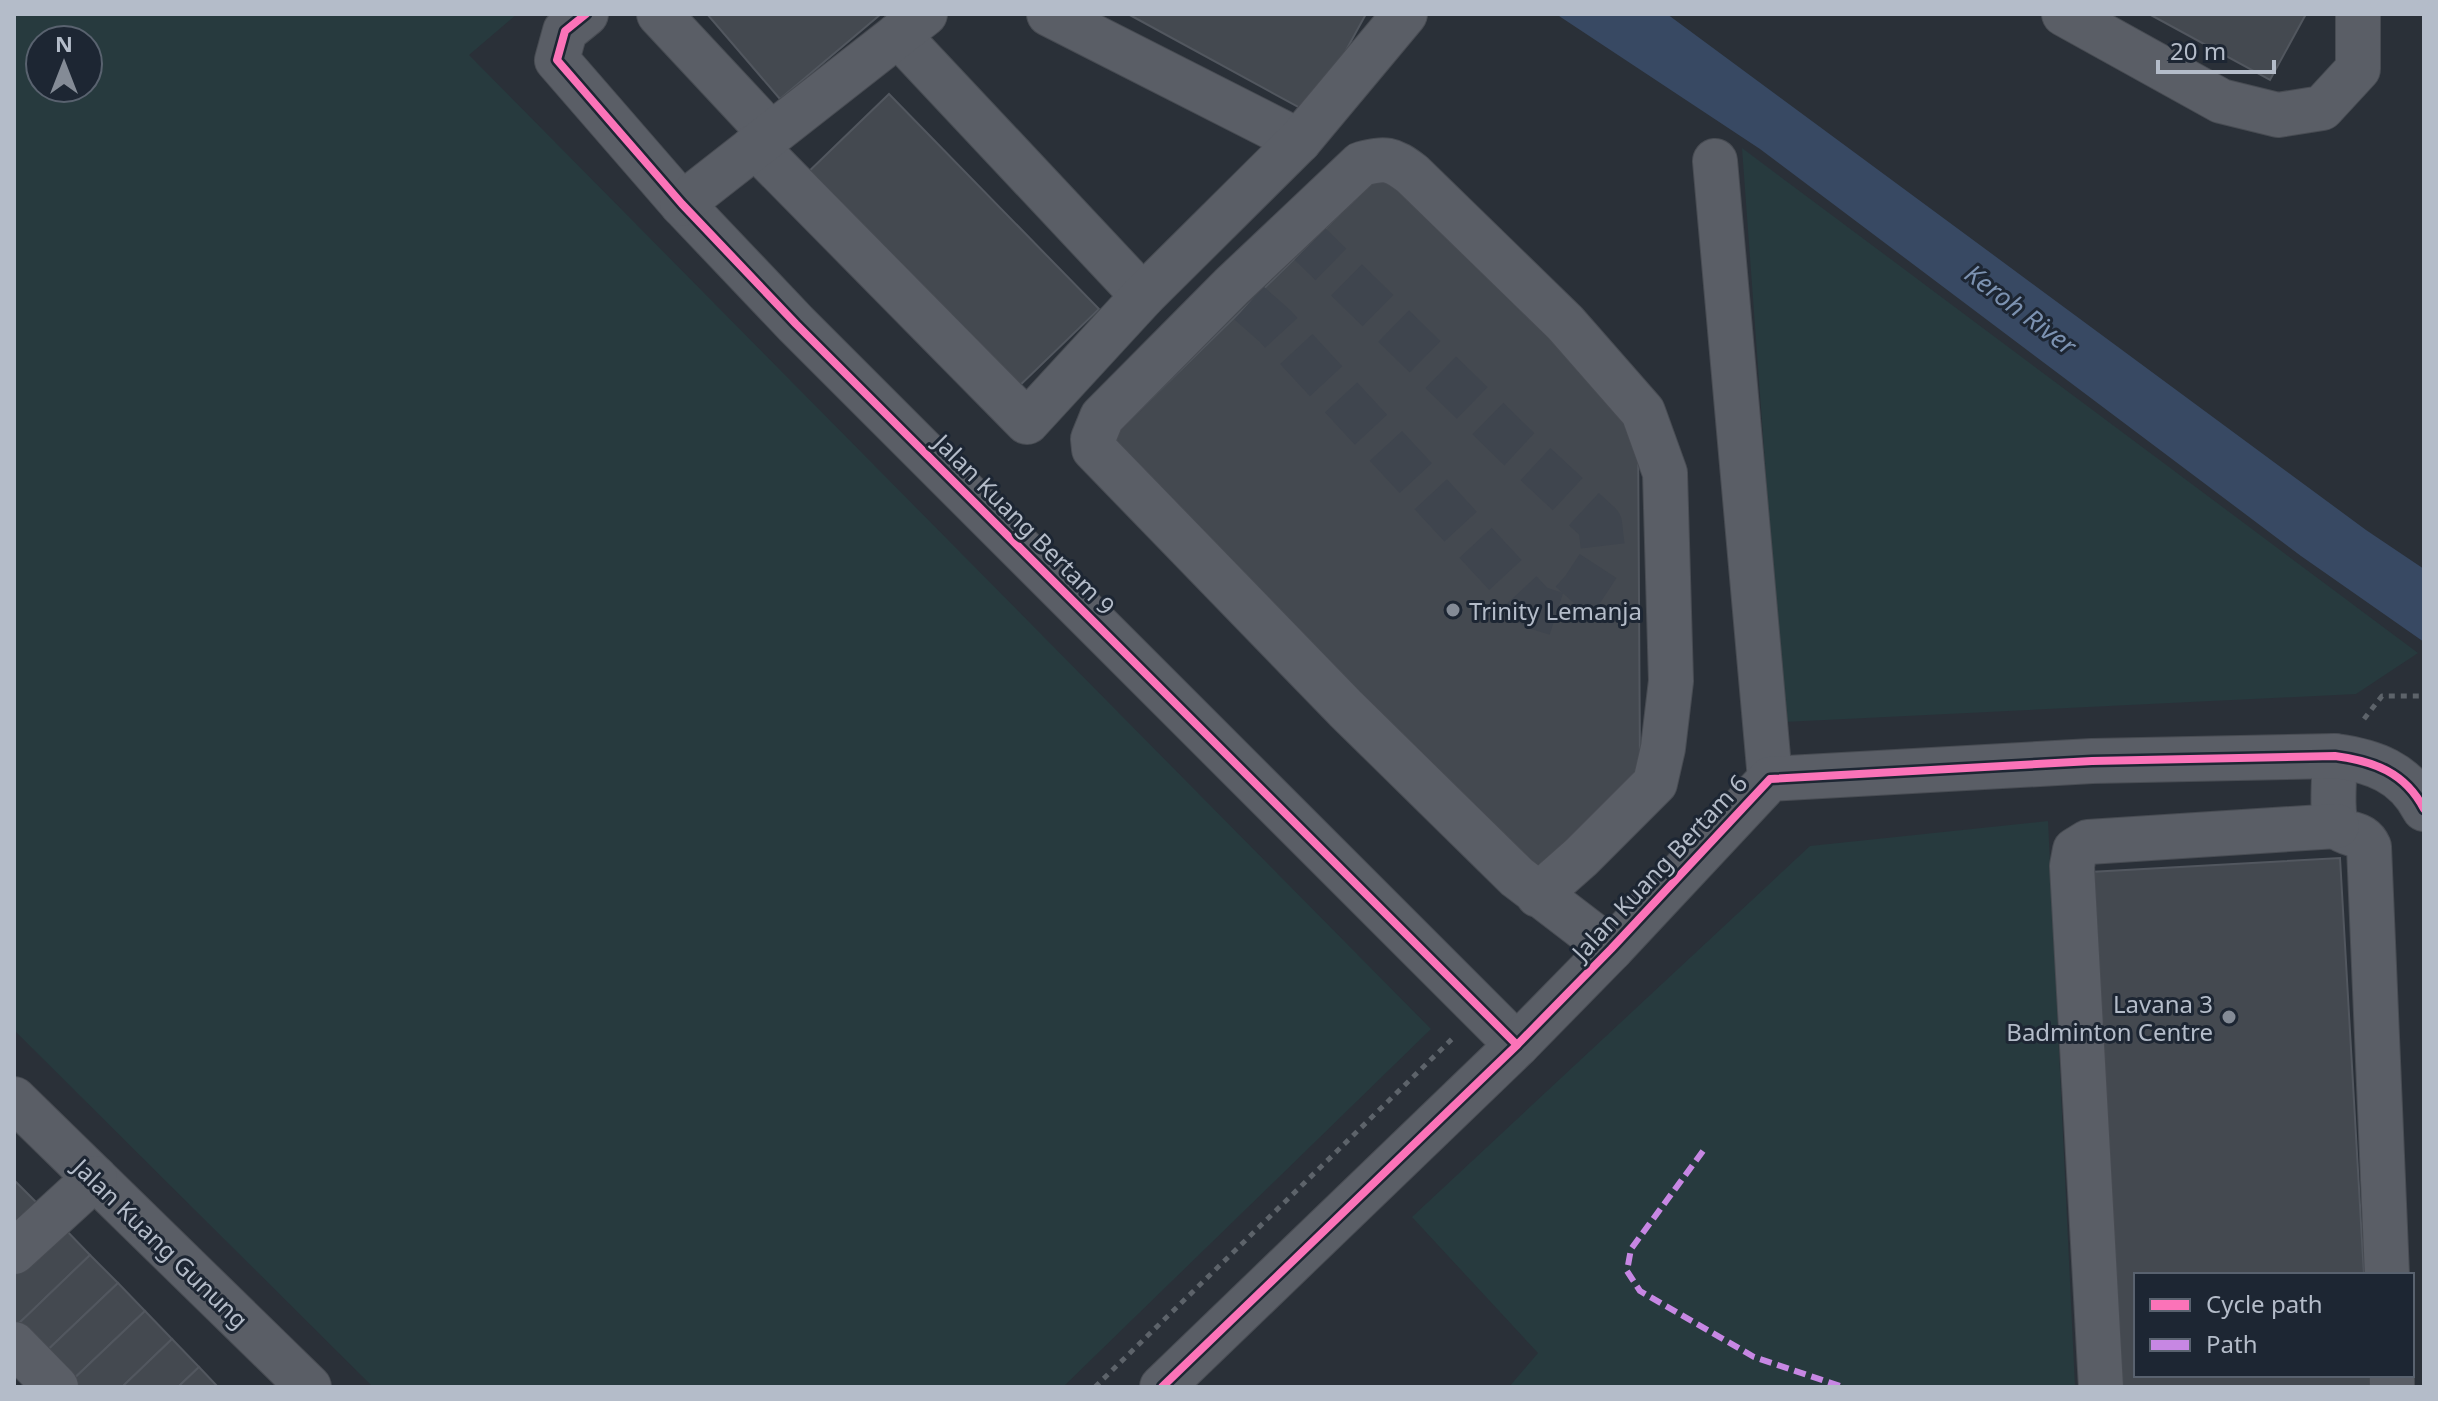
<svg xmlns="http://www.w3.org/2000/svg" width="2438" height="1401" font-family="'Noto Sans',sans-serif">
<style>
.green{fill:#273a3e;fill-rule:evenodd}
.water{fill:#384963}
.building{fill:#444950;stroke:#52575f;stroke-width:2}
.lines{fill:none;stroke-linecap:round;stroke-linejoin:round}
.minor-tunnel{stroke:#3f454e;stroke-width:44;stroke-dasharray:44 22;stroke-linecap:butt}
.minor-casing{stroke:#484c53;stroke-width:46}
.path{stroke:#5d636a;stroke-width:5;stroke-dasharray:6 6;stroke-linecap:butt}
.minor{stroke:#5a5e66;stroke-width:44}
.quiet{stroke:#c787e3;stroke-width:6;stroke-dasharray:12 6;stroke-linecap:butt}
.cycleway-casing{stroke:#1d2633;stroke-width:13}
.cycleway{stroke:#fb73b8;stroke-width:8}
.poi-dot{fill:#848b96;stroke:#1d2633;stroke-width:3}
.labels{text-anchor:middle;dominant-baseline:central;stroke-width:6;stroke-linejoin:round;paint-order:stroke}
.street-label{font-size:24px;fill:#b4bcc9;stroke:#1d2633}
.poi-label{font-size:24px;fill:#b4bcc9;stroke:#1d2633;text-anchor:start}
.water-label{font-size:26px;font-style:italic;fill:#7c92b1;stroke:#1d2633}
</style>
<rect width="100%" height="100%" fill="#2a3038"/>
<g class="green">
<path d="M14 14H517L469 55 1431 1029 1063 1387H373L14 1030ZM40 40H88V88H40Z"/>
<path d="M1742 148 2418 653 2356 694 1784 722Z"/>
<path d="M2048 821 2075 1387H1509L1538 1353 1412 1217 1810 846Z"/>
</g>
<path class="water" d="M1556 14H1667L2366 530 2424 569V642L2301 556 1760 149Z"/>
<g class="building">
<path d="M707 14H881L780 99Z"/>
<path d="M1128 14H1366L1311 114Z"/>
<path d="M2149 14H2306L2270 80Z"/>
<path d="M889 94 1099 309 1012 393 802 178Z"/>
<path d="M1384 171 1638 426 1640 774 1533 879 1104 445Z"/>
<path d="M2340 858 2364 1275H2136V1375H2370V1387H2119L2090 872Z"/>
<path d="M14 1180 41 1207 14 1233Z"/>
<path d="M63 1227 90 1255 14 1328V1274Z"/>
<path d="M90 1255 118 1283 37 1360 14 1328Z"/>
<path d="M118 1283 145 1311 65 1387 37 1360Z"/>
<path d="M145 1311 172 1339 122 1387H65Z"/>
<path d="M172 1339 199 1367 178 1387H122Z"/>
<path d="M199 1367 218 1387H178Z"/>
</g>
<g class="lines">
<path class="minor-tunnel" d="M1249 303 1275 326 1535 607 1560 615 1583 589 1604 557 1600 524 1519 449 1310 244"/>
<defs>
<g id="minor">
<path d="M586 14 565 31 557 60 682 204 796 324 1517 1045"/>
<path d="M659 14 771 134"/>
<path d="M1049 14 1299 141"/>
<path d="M2064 14 2221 101 2278 115 2322 108 2358 69V14"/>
<path d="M898 35 1143 296"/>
<path d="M755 146 1027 422 1143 296 1299 141 1405 14"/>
<path d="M1715 161 1770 779"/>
<path d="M682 204 925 14"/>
<path d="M2335 756C2335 769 2330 819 2338 827 2349 837 2362 831 2369 847L2387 1275"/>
<path d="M1538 895 1581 857 1655 783 1663 748 1671 681 1665 473 1643 412 1565 323 1412 174C1391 158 1386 158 1361 164L1232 286 1102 417 1093 439 1094 449 1346 709 1517 877 1611 949"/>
<path d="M14 1099 309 1387"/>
<path d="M14 1252 95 1178"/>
<path d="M14 1344 56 1387"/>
<path d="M2392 1375V1387"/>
<path d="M1162 1387 1517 1045 1611 949 1770 779 2092 761 2335 756C2373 761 2405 772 2424 809"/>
<path d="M2101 1387 2072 866 2075 850 2088 842 2337 826"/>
</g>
</defs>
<use href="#minor" class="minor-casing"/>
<g class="path">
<path d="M2364 719 2382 696H2424"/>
<path d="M1095 1387 1452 1039"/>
</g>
<use href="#minor" class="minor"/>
<path class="quiet" d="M1703 1151 1631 1249 1627 1271 1640 1291 1754 1357 1843 1387"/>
<defs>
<g id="cycleway">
<path d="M586 14 565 31 557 60 682 204 796 324 1517 1045"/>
<path d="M1162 1387 1517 1045 1611 949 1770 779 2092 761 2335 756C2373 761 2405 772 2424 809"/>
</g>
</defs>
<use href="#cycleway" class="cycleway-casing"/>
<use href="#cycleway" class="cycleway"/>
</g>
<g class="poi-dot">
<circle cx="1453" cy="610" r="8"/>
<circle cx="2229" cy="1017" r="8"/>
</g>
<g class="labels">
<g class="street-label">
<text transform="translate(1025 524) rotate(45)">Jalan Kuang Bertam 9</text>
<text transform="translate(1659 867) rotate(-47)">Jalan Kuang Bertam 6</text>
<text transform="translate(161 1243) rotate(44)">Jalan Kuang Gunung</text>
</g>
<g class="poi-label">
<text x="1469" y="610">Trinity Lemanja</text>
<text x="2213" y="1003" text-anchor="end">Lavana 3<tspan x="2213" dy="28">Badminton Centre</tspan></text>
</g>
<g class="water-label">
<text transform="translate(2021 309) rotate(37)">Keroh River</text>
</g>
</g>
<rect width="2438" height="1401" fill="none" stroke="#b4bcc9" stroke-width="32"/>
<rect x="2134" y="1273" width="280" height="104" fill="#1d2633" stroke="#59626f" stroke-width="2"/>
<rect x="2150" y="1299" width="40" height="12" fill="#fb73b8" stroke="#59626f" stroke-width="2"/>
<text x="2206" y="1313" font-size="24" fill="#b4bcc9">Cycle path</text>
<rect x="2150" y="1339" width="40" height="12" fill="#c787e3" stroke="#59626f" stroke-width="2"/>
<text x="2206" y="1353" font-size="24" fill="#b4bcc9">Path</text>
<g transform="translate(64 64)"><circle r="38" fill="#1d2633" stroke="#59626f" stroke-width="2"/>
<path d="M0-6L14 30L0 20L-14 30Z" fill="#848b96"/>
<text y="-12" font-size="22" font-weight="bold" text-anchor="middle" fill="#b4bcc9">N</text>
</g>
<path d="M2158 60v12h116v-12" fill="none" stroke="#b4bcc9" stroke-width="4"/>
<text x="2170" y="60" font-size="24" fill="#b4bcc9" stroke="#1d2633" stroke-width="6" paint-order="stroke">20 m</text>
</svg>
